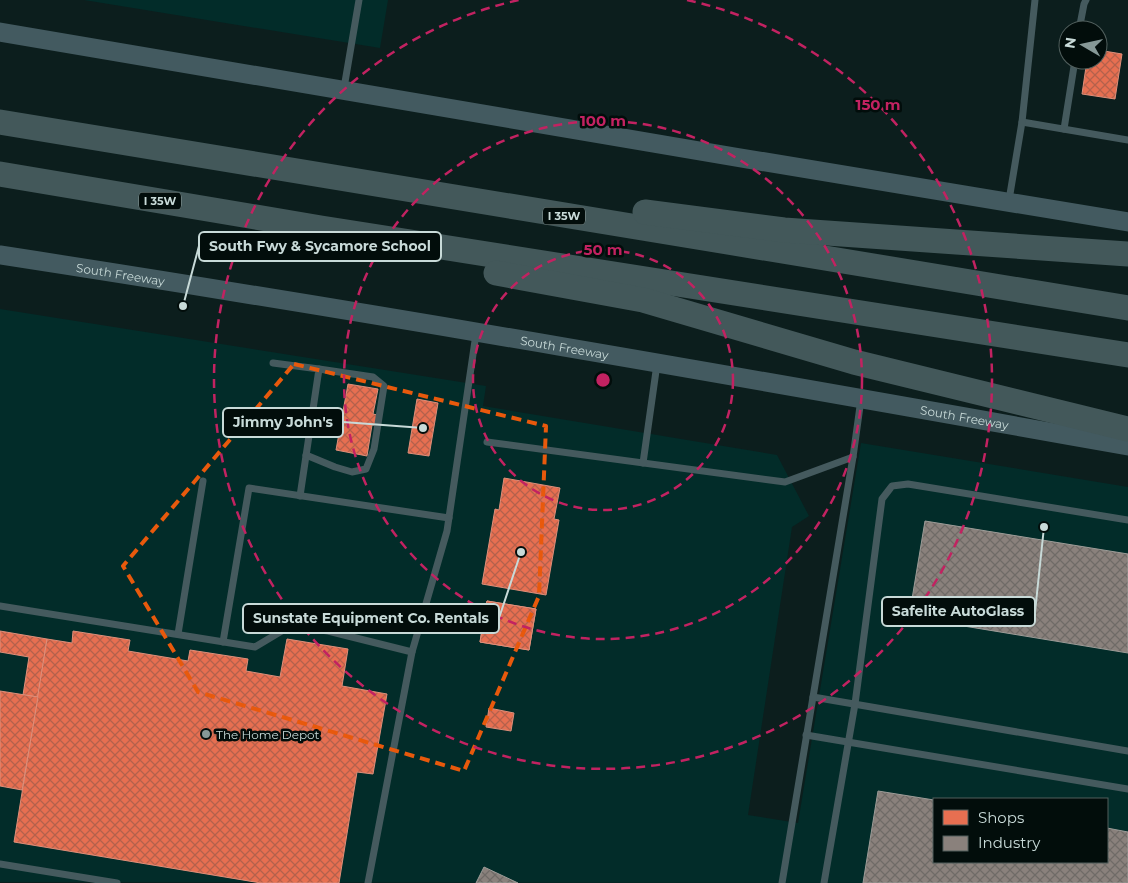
<svg xmlns="http://www.w3.org/2000/svg" width="1128" height="883" font-family="Montserrat,sans-serif">
<style>
.built{fill:#022c29;fill-rule:evenodd}
.shops{fill:url(#shops-cross-hatch);stroke:#de8f7a}
.industry{fill:url(#industry-cross-hatch);stroke:#9d9c98}
.lines{fill:none;stroke-linecap:round;stroke-linejoin:round}
.lane{stroke:#455a5e;stroke-width:7}
.secondary{stroke:#435a60;stroke-width:19}
.highway{stroke:#43585a;stroke-width:25}
.marked{fill:none;stroke:#e8590c;stroke-width:4;stroke-dasharray:10 6;stroke-linejoin:round}
.ring{fill:none;stroke:#c22261;stroke-width:2.5;stroke-dasharray:9 6}
.poi-dot{fill:#869897;stroke:#020d0b;stroke-width:2}
.labels{text-anchor:middle;dominant-baseline:central;stroke-width:5;stroke-linejoin:round;paint-order:stroke}
.shield{fill:#020d0b;stroke:#8d9c9a;stroke-width:1}
.shield-label{font-size:11px;font-weight:bold;fill:#c8dad8}
.street-label{font-size:12px;fill:#c8dad8;stroke:#020d0b}
.poi-label{font-size:12px;fill:#c8dad8;stroke:#020d0b;text-anchor:start}
.centre{fill:#c22261;stroke:#020d0b;stroke-width:2.5}
.ring-label{font-size:15px;text-anchor:middle;font-weight:bold;fill:#c22261;stroke:#020d0b;stroke-width:5;stroke-linejoin:round;paint-order:stroke}
.leader{fill:none;stroke:#c8dad8;stroke-width:2}
.callout-dot{fill:#c8dad8;stroke:#020d0b;stroke-width:2}
.callout{fill:#020d0b;stroke:#c8dad8;stroke-width:2}
.callout-label{font-size:14px;text-anchor:middle;font-weight:bold;fill:#c8dad8}
</style>
<defs>
<pattern id="shops-cross-hatch" width="8" height="8" patternUnits="userSpaceOnUse" patternTransform="scale(1.25)"><rect width="8" height="8" fill="#e76f51"/><path d="M0 0l8 8M0 8l8-8" fill="none" stroke="#b4614c"/></pattern>
<pattern id="industry-cross-hatch" width="8" height="8" patternUnits="userSpaceOnUse" patternTransform="scale(1.25)"><rect width="8" height="8" fill="#8a817c"/><path d="M0 0l8 8M0 8l8-8" fill="none" stroke="#6f6b67"/></pattern>
</defs>
<rect width="100%" height="100%" fill="#0c1e1d"/>
<g class="built">
<path d="M84 0H388L380 48Z"/>
<path d="M0 309 486 386 483 406 777 455 809 516 792 527 748 815 798 823 861 443 1128 487V883L0 882ZM934 799H1107V862H934Z"/>
</g>
<g class="shops">
<path d="M1098 50 1122 54 1115 99 1082 94 1087 60H1098Z"/>
<path d="M348 384 378 389 373 414 377 415 376 425H372L367 456 336 450Z"/>
<path d="M417 399 438 403 429 456 408 453Z"/>
<path d="M504 478 560 488 554 519 559 520 546 595 482 584 495 509 499 510Z"/>
<path d="M487 601 536 609 529 650 480 642Z"/>
<path d="M487 601 536 609 529 650 480 642Z"/>
<path d="M0 631 47 639 38 697 23 695 29 657 0 652Z"/>
<path d="M73 631 130 640 128 651 188 661 190 650 248 659 246 671 280 677 287 639 348 649 342 686 387 694 373 774 357 772 339 883H261L14 842 47 639 72 643Z"/>
<path d="M0 691 38 697 22 790 0 786Z"/>
<path d="M489 708 514 713 511 731 486 727Z"/>
</g>
<g class="industry">
<path d="M925 521 1128 554V653L909 617Z"/>
<path d="M878 791 934 800V862H1107V828L1128 832V883H863Z"/>
<path d="M484 867 518 883H476Z"/>
</g>
<g class="lines">
<g class="lane">
<path d="M1079 30 1084 4 1086 0"/>
<path d="M344 88 359 0"/>
<path d="M1022 122 1128 140"/>
<path d="M1064 129 1075 60"/>
<path d="M1009 200 1022 122 1035 0"/>
<path d="M273 363 319 369 300 496"/>
<path d="M487 442 785 482 853 457 861 399"/>
<path d="M306 455 335 467 352 472 366 469 374 449 384 386 373 377 319 369"/>
<path d="M643 463 657 364"/>
<path d="M0 606 255 647 290 626 328 631 412 652 447 531 476 334"/>
<path d="M178 634 203 481"/>
<path d="M223 642 249 488 449 518"/>
<path d="M813 697 1128 751"/>
<path d="M806 735 1128 789"/>
<path d="M0 864 117 883"/>
<path d="M368 883 412 652"/>
<path d="M782 883 853 457"/>
<path d="M824 883 855 704 882 499 892 486 908 484 1128 520"/>
</g>
<g class="secondary">
<path d="M0 32 735 157 1128 222"/>
<path id="s1" d="M0 255C377 313 753 379 1128 446"/>
</g>
<g class="highway">
<path d="M0 122 1128 308"/>
<path d="M0 174 321 228 1128 355"/>
<path d="M645 212 784 230 1128 254"/>
<path d="M496 273 643 300 854 362 1128 429"/>
</g>
</g>
<path class="marked" d="M294 364 546 426 539 596 464 771 198 692 123 566Z"/>
<g class="ring">
<circle cx="603" cy="380" r="130"/>
<circle cx="603" cy="380" r="259"/>
<path d="M687 0A389 389 0 1 1 519 0"/>
</g>
<circle class="poi-dot" cx="206" cy="734" r="5"/>
<g class="labels">
<g class="shield">
<rect x="139" y="192.5" width="42" height="17" rx="4"/>
<rect x="543" y="207.5" width="42" height="17" rx="4"/>
</g>
<g class="shield-label">
<text x="160" y="201">I 35W</text>
<text x="564" y="216">I 35W</text>
</g>
<g class="street-label">
<text stroke="none"><textPath href="#s1" startOffset="122">South Freeway</textPath></text>
<text stroke="none"><textPath href="#s1" startOffset="572">South Freeway</textPath></text>
<text stroke="none"><textPath href="#s1" startOffset="978">South Freeway</textPath></text>
</g>
<g class="poi-label">
<text x="216" y="734">The Home Depot</text>
</g>
</g>
<circle cx="603" cy="380" r="8" class="centre"/>
<g class="ring-label">
<text x="878" y="110">150 m</text>
<text x="603" y="126">100 m</text>
<text x="603" y="255">50 m</text>
</g>
<path class="leader" d="M183 306L199 246M423 428L343 422M1044 527L1035 612M521 552L499 618"/>
<g class="callout-dot">
<circle cx="183" cy="306" r="5"/>
<circle cx="423" cy="428" r="5"/>
<circle cx="1044" cy="527" r="5"/>
<circle cx="521" cy="552" r="5"/>
</g>
<g class="callout">
<rect x="199" y="232" width="242" height="29" rx="5"/>
<rect x="223" y="408" width="120" height="29" rx="5"/>
<rect x="882" y="597" width="153" height="29" rx="5"/>
<rect x="243" y="604" width="256" height="29" rx="5"/>
</g>
<g class="callout-label">
<text x="320" y="251">South Fwy &amp; Sycamore School</text>
<text x="283" y="427">Jimmy John's</text>
<text x="958" y="616">Safelite AutoGlass</text>
<text x="371" y="623">Sunstate Equipment Co. Rentals</text>
</g>
<rect x="933" y="798" width="175" height="65" fill="#020d0b" stroke="#515f5d"/>
<rect x="943" y="810" width="25" height="15" fill="#e76f51" stroke="#515f5d"/>
<text x="978" y="823" font-size="15" fill="#c8dad8">Shops</text>
<rect x="943" y="836" width="25" height="15" fill="#8a817c" stroke="#515f5d"/>
<text x="978" y="848" font-size="15" fill="#c8dad8">Industry</text>
<g transform="translate(1083 45) rotate(279)"><circle r="24" fill="#020d0b" stroke="#515f5d"/>
<path d="M0-4L9 19L0 12L-9 19Z" fill="#869897"/>
<text y="-8" font-size="14" font-weight="bold" text-anchor="middle" fill="#c8dad8">N</text>
</g>
</svg>
